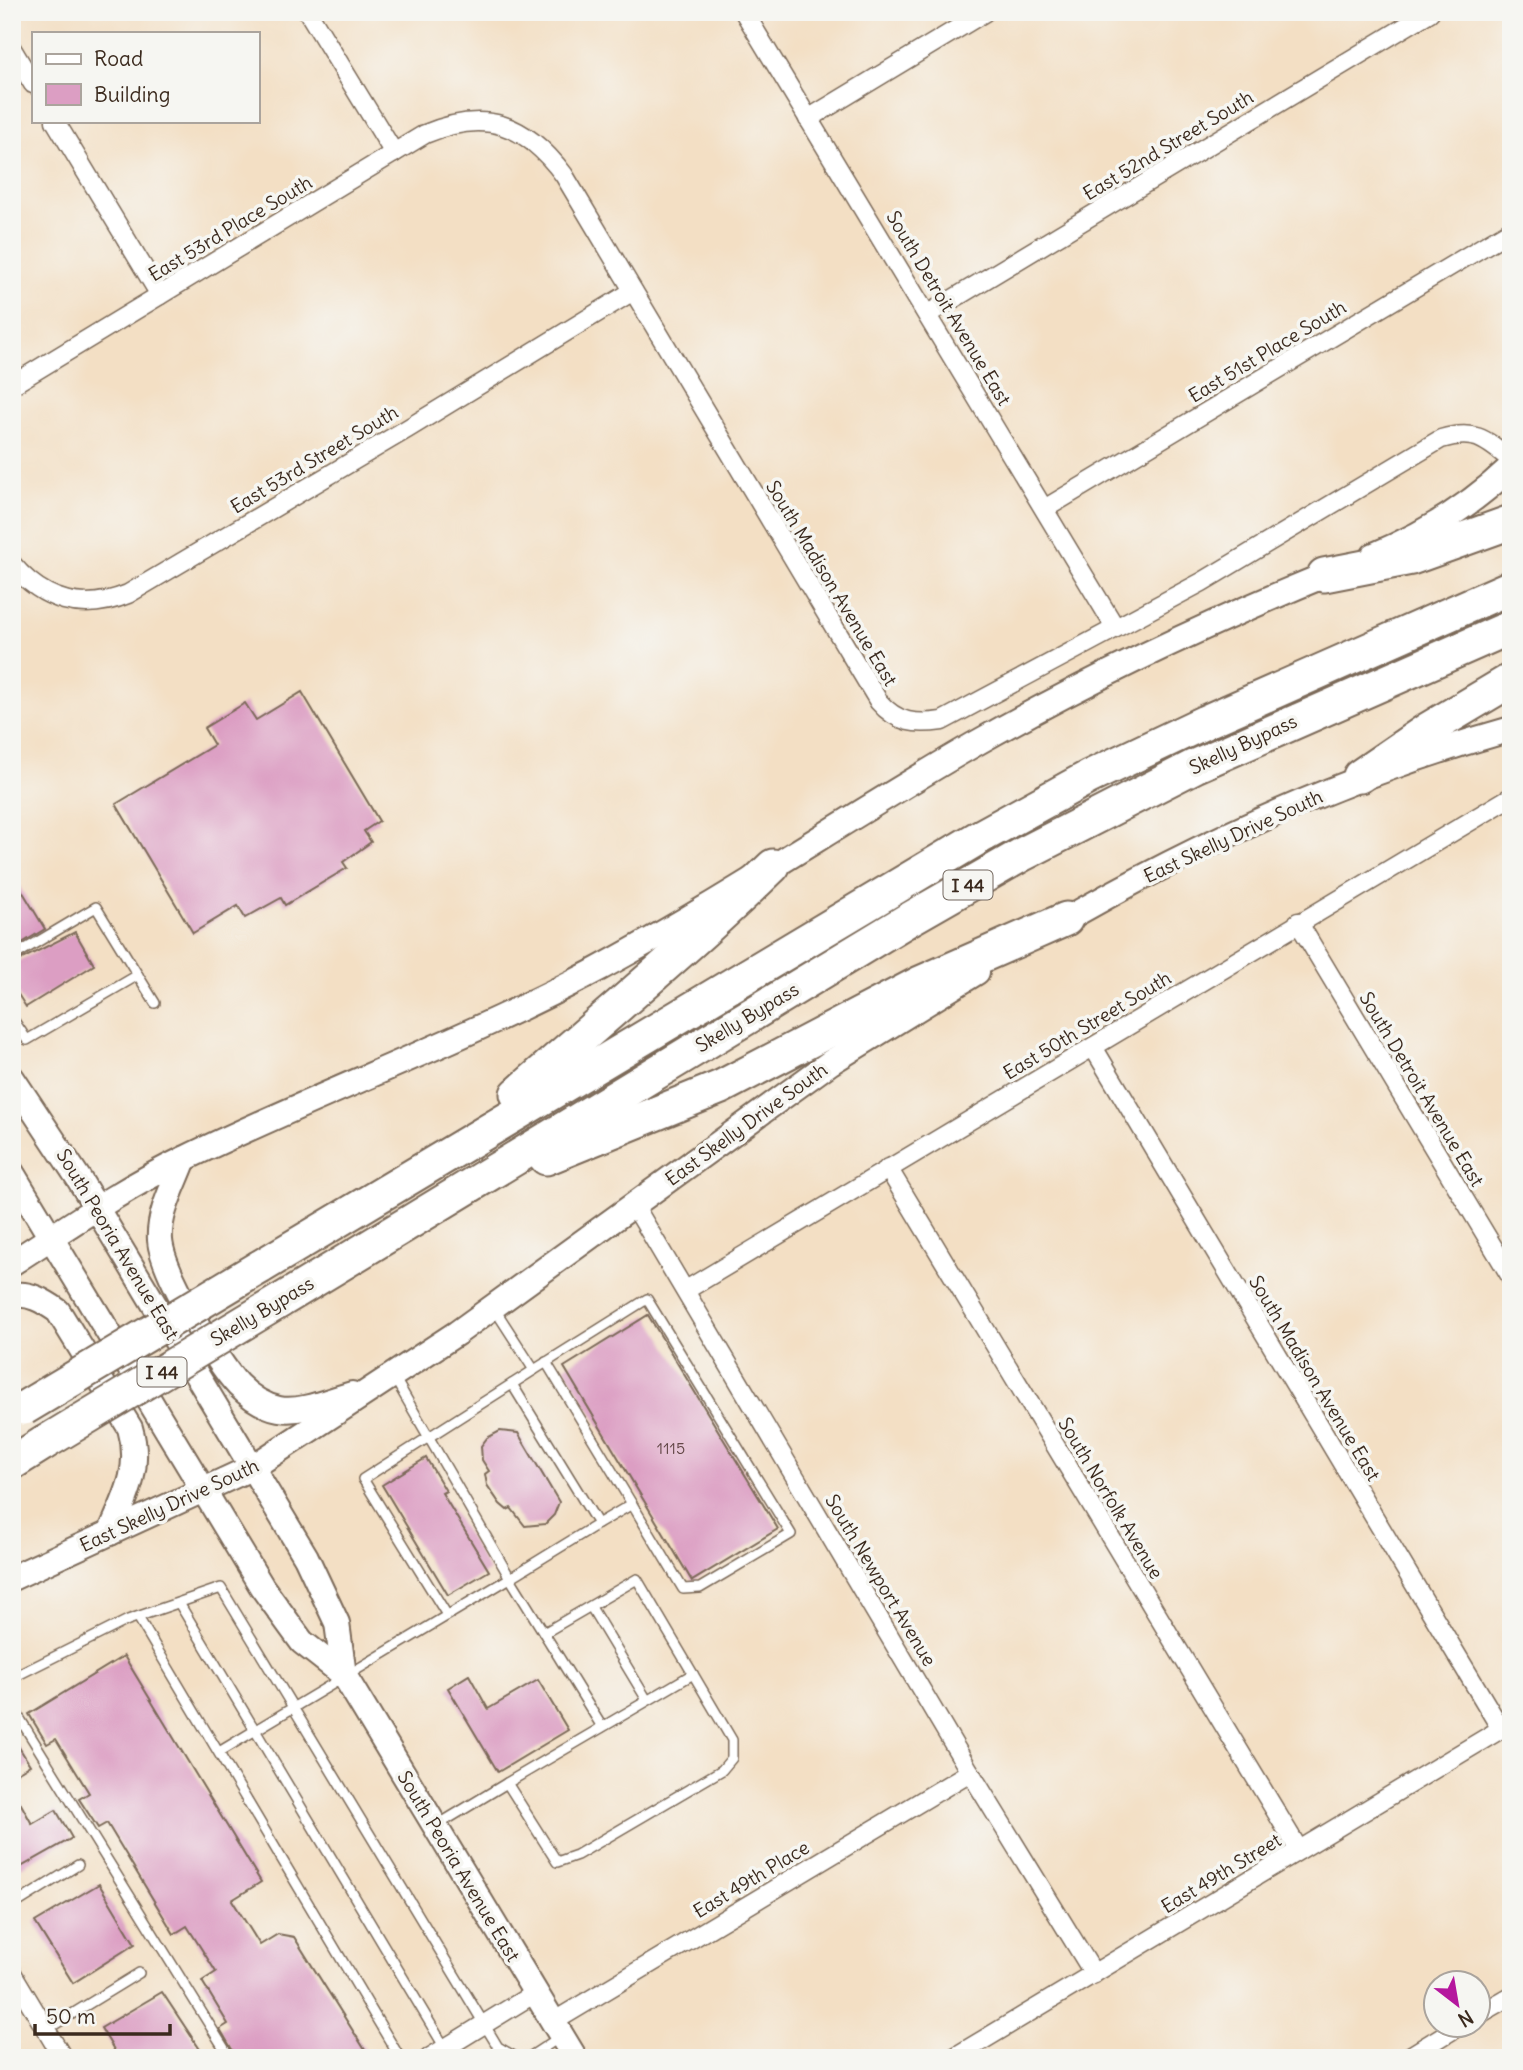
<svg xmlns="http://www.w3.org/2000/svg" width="1523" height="2070" font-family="Delius,sans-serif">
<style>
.building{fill:#dc9ec3}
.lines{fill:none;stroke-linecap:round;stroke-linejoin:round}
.service-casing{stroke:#7b6958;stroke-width:12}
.minor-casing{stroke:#7b6958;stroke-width:21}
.secondary-casing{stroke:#7b6958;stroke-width:28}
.motorway-casing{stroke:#7b6958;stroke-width:37}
.service{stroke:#fff;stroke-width:9}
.minor{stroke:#fff;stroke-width:18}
.secondary{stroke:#fff;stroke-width:24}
.motorway{stroke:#fff;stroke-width:33}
.motorway-bridge-casing{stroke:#7b6958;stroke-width:37;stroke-linecap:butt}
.motorway-bridge{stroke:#fff;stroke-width:33}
.labels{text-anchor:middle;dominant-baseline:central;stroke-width:7;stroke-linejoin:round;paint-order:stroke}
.number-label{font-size:16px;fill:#634747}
.shield{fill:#f6f6f2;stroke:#73675e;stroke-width:2}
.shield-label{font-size:18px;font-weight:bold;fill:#3b2a1e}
.street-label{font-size:19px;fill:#3b2a1e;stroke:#f6f6f2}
</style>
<rect width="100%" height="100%" fill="#f6f6f2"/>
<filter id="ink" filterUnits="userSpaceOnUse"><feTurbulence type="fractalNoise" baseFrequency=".0143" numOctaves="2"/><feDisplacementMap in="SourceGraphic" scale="14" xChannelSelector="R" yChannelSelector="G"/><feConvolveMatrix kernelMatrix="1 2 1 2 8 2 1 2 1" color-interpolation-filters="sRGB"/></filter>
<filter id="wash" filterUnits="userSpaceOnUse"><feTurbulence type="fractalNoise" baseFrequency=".00686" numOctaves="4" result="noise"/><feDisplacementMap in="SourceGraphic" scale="28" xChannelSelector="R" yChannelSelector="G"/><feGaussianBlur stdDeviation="1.57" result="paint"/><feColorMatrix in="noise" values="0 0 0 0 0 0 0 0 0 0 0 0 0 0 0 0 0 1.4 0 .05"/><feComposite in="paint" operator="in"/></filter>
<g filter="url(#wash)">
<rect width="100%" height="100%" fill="#f3dfc4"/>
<g id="blocks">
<g class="building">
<path d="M302 692 379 821 364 831 371 842 343 862 347 868 285 905 281 898 245 918 238 906 193 933 116 804 214 745 204 728 245 703 256 720Z"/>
<path d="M12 874 45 929 12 949Z"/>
<path d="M75 932 94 965 26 1007 12 985V964Z"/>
<path d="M648 1315 778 1529 692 1581 564 1367Z"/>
<path d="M500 1431 518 1433 559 1502 554 1515 545 1524 525 1526 511 1508 507 1510 500 1504 487 1485 485 1474 489 1471 482 1460 481 1446 487 1438Z"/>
<path d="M426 1458 446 1491 442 1493 489 1571 448 1595 382 1485Z"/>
<path d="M124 1656 261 1882 232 1900 260 1945 278 1934 294 1937 365 2050 352 2058H237L220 2029 228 2024 202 1981 216 1972 187 1926 174 1934 107 1823 98 1828 79 1799 89 1793 56 1739 47 1744 29 1714Z"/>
<path d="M469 1675 488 1709 538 1680 568 1730 498 1772 448 1688Z"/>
<path d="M12 1736 30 1765 12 1776Z"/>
<path d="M12 1788 32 1824 56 1810 72 1838 12 1872Z"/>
<path d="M99 1884 135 1944 73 1983 35 1922Z"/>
<path d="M162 1992 201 2051 188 2058H119L101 2028Z"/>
</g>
</g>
</g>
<g filter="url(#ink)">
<use href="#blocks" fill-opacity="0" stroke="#7b6958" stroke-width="2"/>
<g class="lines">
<defs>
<g id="service">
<path d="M12 957 96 907 155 1003"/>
<path d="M12 1018 27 1040 138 975"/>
<path d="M546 1362 632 1504"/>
<path d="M534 1370 647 1299 791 1534 700 1588 683 1589 632 1504 598 1524"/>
<path d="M179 1603 445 2048"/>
<path d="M591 1607 647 1700"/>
<path d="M447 1615 363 1479 534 1370 494 1308"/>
<path d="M138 1617 400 2058"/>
<path d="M544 1633 602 1727"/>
<path d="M12 1678 128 1620 221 1588 498 2047 517 2058"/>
<path d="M12 1706 230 2058"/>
<path d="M219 1752 510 1578 394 1377"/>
<path d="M507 1783 693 1674"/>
<path d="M436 1826 507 1783 557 1862 577 1855 722 1770 732 1758V1740L637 1579 544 1633 510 1578 598 1524 512 1384"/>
<path d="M12 1906 78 1865"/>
<path d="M46 2030 139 1973"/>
<path d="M528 2058 560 2037"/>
</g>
<g id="minor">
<path d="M308 12 394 153"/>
<path d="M744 12 1115 627"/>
<path d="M12 49 33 84"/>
<path d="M808 119 985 12"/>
<path d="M55 121 160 295"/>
<path d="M928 314 1430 12"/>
<path d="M12 385 425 134C486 109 525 123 564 175L879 702C897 723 916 725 942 721L1202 582 1441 439C1475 429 1485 439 1511 460"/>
<path d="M1046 508 1511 230"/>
<path d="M12 564C43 601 82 613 128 594L407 429 633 291"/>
<path d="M1298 922 1511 1277"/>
<path d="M1093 1047 1501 1729"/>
<path d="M888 1168 1299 1850"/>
<path d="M634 1205 970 1772 1094 1974"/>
<path d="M686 1290 1511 797"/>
<path d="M12 1973 63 2058"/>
<path d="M1478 2015 1511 1996"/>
<path d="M553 2022 970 1772"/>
<path d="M429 2058 535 1993"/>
<path d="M953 2058 1511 1723"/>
<path d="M1407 2058 1462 2024"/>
</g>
<g id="secondary">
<path d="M1374 555C1425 534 1471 505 1511 467"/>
<path d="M1053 927C1197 843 1350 774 1511 729"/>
<path d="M12 1078 79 1179 306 1557 337 1623 344 1675"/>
<path d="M184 1159C175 1184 158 1213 160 1240 162 1271 216 1361 238 1385 249 1396 263 1406 279 1409 302 1413 330 1400 352 1394"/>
<path d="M12 1173 262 1587 302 1642 344 1675 575 2058"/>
<path d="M12 1263C69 1226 125 1187 186 1158 320 1093 460 1042 591 973 722 903 845 819 973 745 1091 678 1214 620 1340 569"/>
<path d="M12 1296C28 1291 45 1302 58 1311L130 1428C142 1468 126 1497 110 1533"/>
<path d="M12 1578 253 1467 457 1333 831 1062 977 972"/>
</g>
<g id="motorway">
<path d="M1324 575 1411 558 1511 522"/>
<path d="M1360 776 1427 730 1511 680"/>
<path d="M517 1094C603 1018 691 946 773 866"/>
<path d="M546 1158 721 1087 920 983 1066 919"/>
<path d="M260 1267 978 838 1089 777 1205 722 1511 587"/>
<path d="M280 1301 906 921 1023 854 1195 766 1511 627"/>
<path d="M12 1463 44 1443"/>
</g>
</defs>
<use href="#service" class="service-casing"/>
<use href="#minor" class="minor-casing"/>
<use href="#secondary" class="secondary-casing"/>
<use href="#motorway" class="motorway-casing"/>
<use href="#service" class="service"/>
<use href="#minor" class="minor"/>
<use href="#secondary" class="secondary"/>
<use href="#motorway" class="motorway"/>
<defs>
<g id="motorway-bridge">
<path d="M24 1408 260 1267"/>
<path d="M44 1443 280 1301"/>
</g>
</defs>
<use href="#motorway-bridge" class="motorway-bridge-casing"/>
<use href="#motorway-bridge" class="motorway-bridge"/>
</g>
</g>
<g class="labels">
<g class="number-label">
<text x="671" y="1448">1115</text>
</g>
<g class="shield">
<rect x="943.5" y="870.5" width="49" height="29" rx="5"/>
<rect x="137.5" y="1357.5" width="49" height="29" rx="5"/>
</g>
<g class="shield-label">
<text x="968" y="885">I 44</text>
<text x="162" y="1372">I 44</text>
</g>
<g class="street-label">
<text transform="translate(1168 145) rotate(-31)">East 52nd Street South</text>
<text transform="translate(230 228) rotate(-31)">East 53rd Place South</text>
<text transform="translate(949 308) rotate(59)">South Detroit Avenue East</text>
<text transform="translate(1267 351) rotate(-31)">East 51st Place South</text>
<text transform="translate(314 459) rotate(-31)">East 53rd Street South</text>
<text transform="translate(832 583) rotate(59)">South Madison Avenue East</text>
<text transform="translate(1243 744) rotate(-25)">Skelly Bypass</text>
<text transform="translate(1233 836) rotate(-25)">East Skelly Drive South</text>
<text transform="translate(747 1017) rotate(-31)">Skelly Bypass</text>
<text transform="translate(1087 1025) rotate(-31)">East 50th Street South</text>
<text transform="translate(1422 1089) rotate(59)">South Detroit Avenue East</text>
<text transform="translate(746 1124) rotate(-36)">East Skelly Drive South</text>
<text transform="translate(118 1244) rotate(59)">South Peoria Avenue East</text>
<text transform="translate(262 1311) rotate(-31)">Skelly Bypass</text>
<text transform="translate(1315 1378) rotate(59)">South Madison Avenue East</text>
<text transform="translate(1111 1498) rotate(59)">South Norfolk Avenue</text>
<text transform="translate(169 1505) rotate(-25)">East Skelly Drive South</text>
<text transform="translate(881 1580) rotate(59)">South Newport Avenue</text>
<text transform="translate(459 1866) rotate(59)">South Peoria Avenue East</text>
<text transform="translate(1221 1873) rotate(-31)">East 49th Street</text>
<text transform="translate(751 1879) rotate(-31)">East 49th Place</text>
</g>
</g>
<rect width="1523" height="2070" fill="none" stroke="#f6f6f2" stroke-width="42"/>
<rect x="32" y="32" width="228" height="91" fill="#f6f6f2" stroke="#aba49d" stroke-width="2"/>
<rect x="46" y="54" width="35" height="10" fill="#ffffff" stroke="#aba49d" stroke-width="2"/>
<text x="94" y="66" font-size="21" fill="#3b2a1e">Road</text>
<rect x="46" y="84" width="35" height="21" fill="#dc9ec3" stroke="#aba49d" stroke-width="2"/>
<text x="94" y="102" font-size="21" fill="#3b2a1e">Building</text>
<g transform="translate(1457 2004) rotate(149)"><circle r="33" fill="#f6f6f2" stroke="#aba49d" stroke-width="2"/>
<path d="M0-5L12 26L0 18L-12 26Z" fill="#b5179e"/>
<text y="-10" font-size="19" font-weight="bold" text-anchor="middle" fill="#3b2a1e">N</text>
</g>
<path d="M35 2024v10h135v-10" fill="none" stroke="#3b2a1e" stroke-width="3.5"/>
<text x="46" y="2024" font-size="21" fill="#3b2a1e" stroke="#f6f6f2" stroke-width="5" paint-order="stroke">50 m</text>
</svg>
